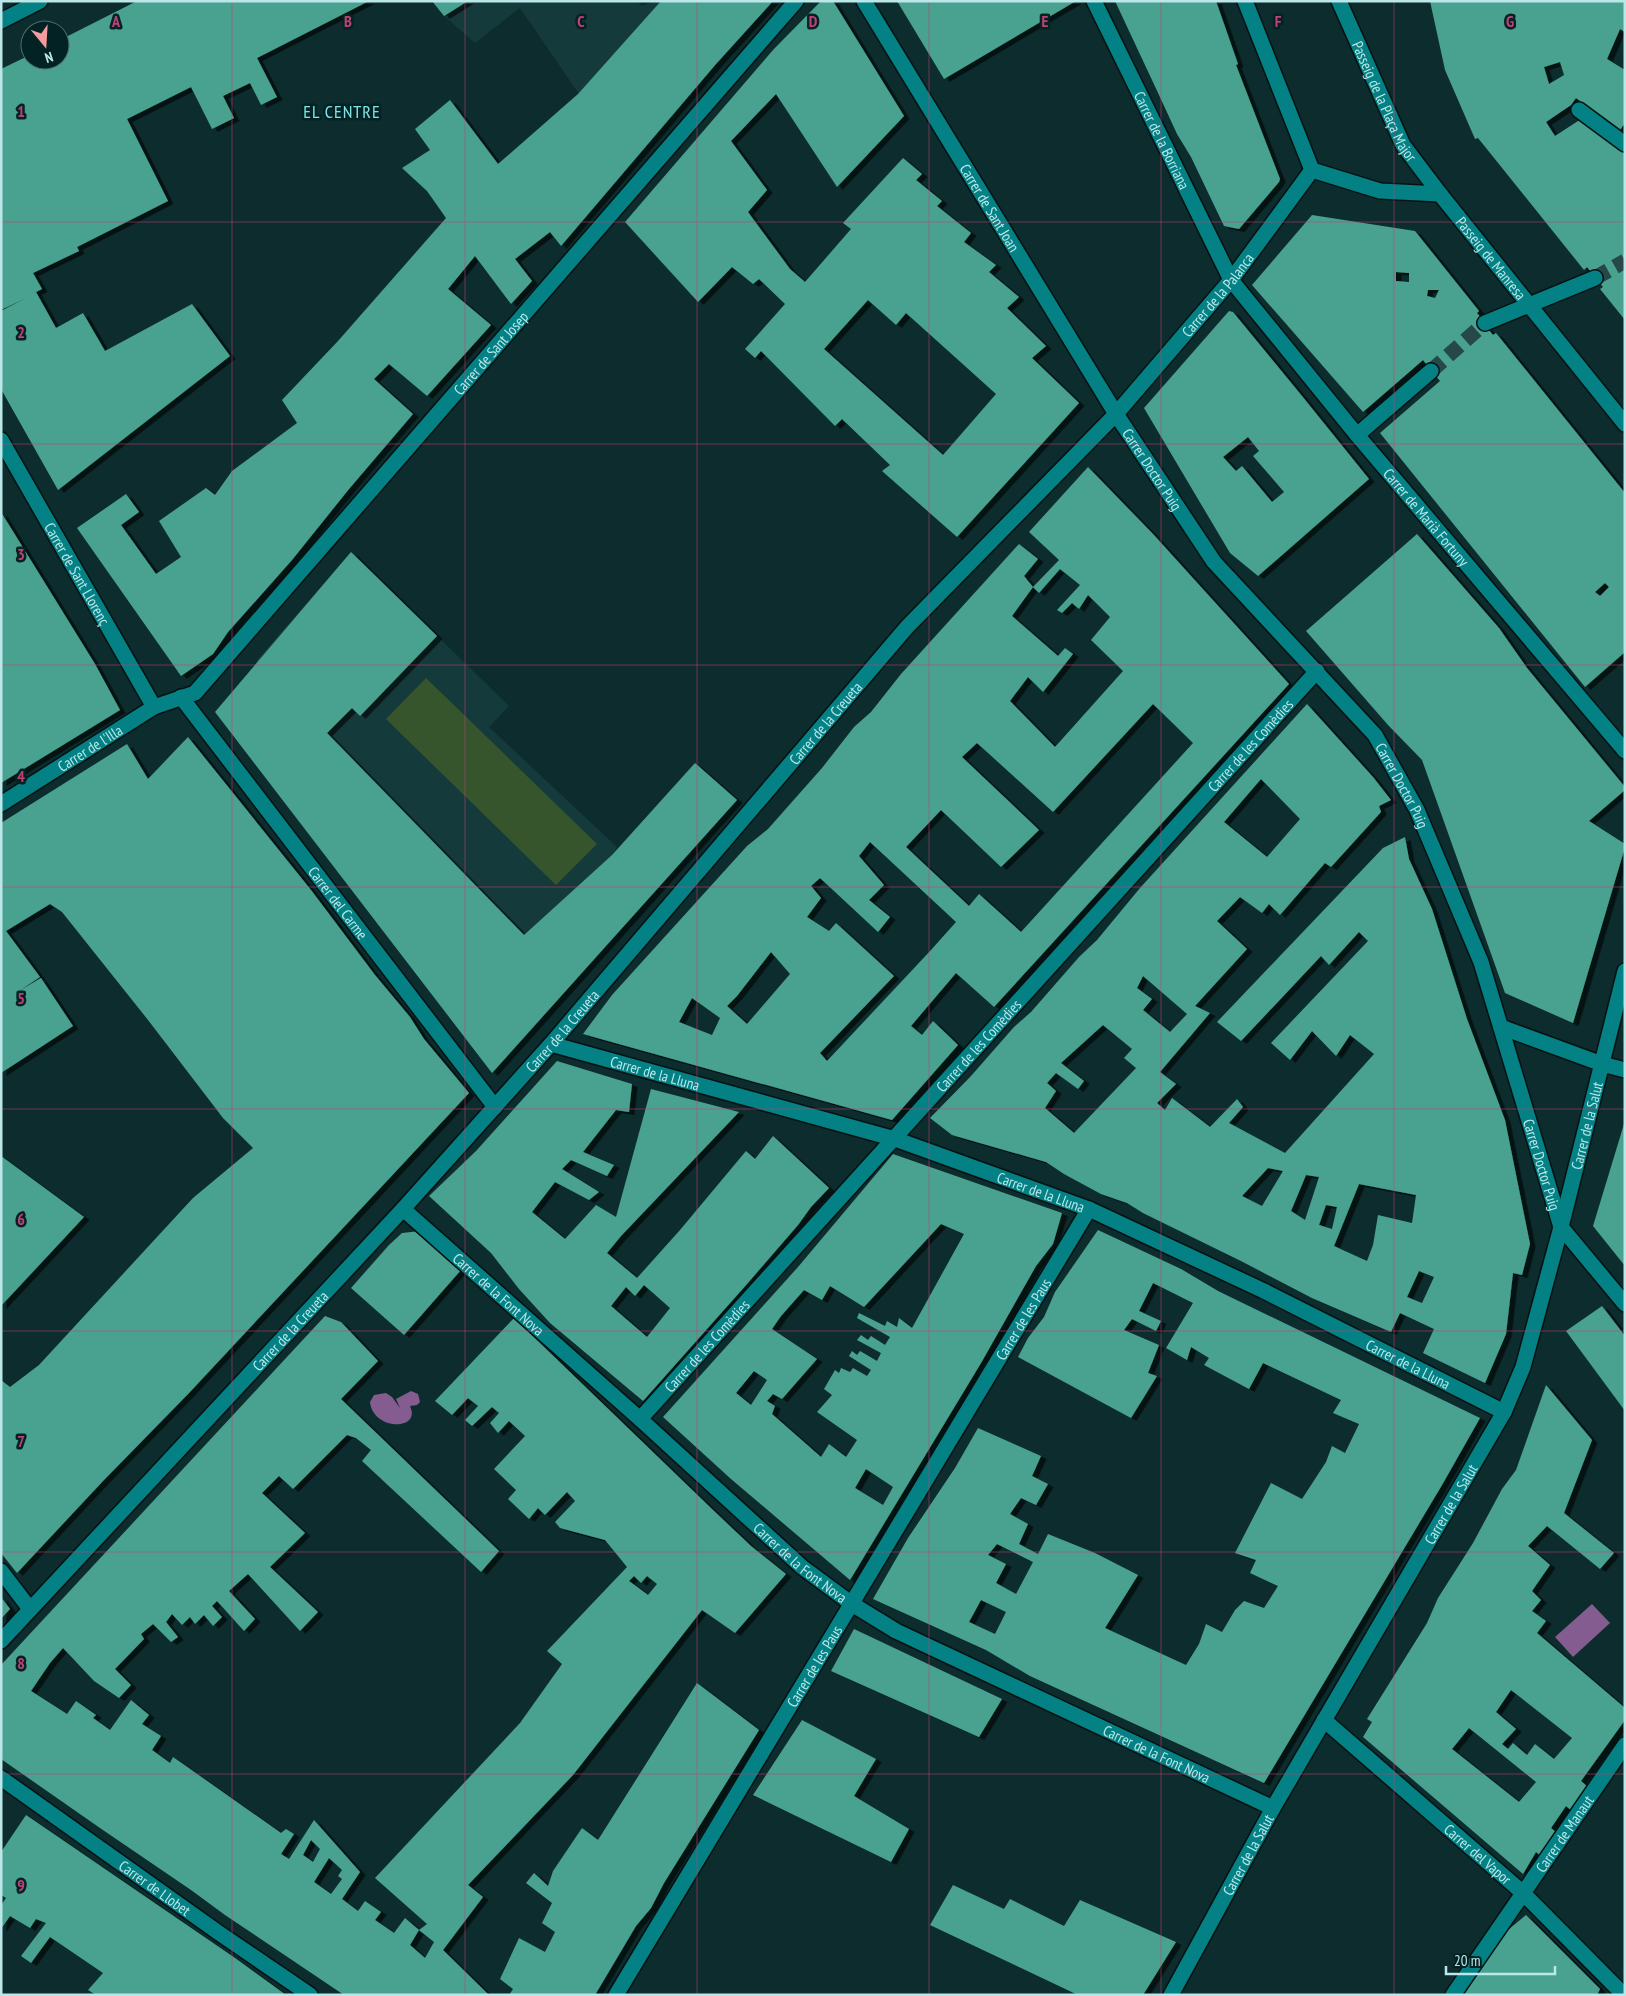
<svg xmlns="http://www.w3.org/2000/svg" width="1626" height="1996" font-family="'PT Sans Narrow',sans-serif">
<style>
.built{fill:#153a3c}
.green{fill:#37552d}
.water{fill:#845c8f}
.building{fill:#49a190;fill-rule:evenodd;filter:url(#shadow)}
.lines{fill:none;stroke-linecap:round;stroke-linejoin:round}
.street-tunnel{stroke:#264849;stroke-width:15;stroke-dasharray:15 8;stroke-linecap:butt}
.street-casing{stroke:#061212;stroke-width:18}
.secondary-casing{stroke:#061212;stroke-width:18}
.street{stroke:#048184;stroke-width:15}
.secondary{stroke:#048184;stroke-width:15}
.grid{fill:none;stroke:#c14177;stroke-width:1;stroke-opacity:0.55}
.labels{text-anchor:middle;dominant-baseline:central;stroke-width:5;stroke-linejoin:round;paint-order:stroke}
.street-label{font-size:15px;fill:#bbe7e9;stroke:#022223}
.quarter-label{font-size:18px;letter-spacing:1px;fill:#81e3e6;stroke:#022223}
.grid-label{font-size:16px;text-anchor:middle;font-weight:bold;fill:#c14177;stroke:#022223;stroke-width:5;stroke-linejoin:round;paint-order:stroke}
</style>
<defs>
<filter id="shadow"><feDropShadow dx="5.5" dy="3" stdDeviation="0" flood-color="#0009"/></filter>
</defs>
<rect width="100%" height="100%" fill="#0c2c2d"/>
<g class="built">
<path d="M432 1H637L642 6 653 1H671L716 64 629 167 520 8 475 43 444 16Z"/>
<path d="M351 552 509 706 489 727 617 847 612 855 524 935 256 661Z"/>
</g>
<path class="green" d="M426 678 597 844 556 885 386 719Z"/>
<g class="water">
<path d="M411 1391 418 1394 420 1402 417 1405 410 1406C422 1431 373 1431 370 1402L374 1395 386 1393 392 1397 400 1408 396 1399Z"/>
<path d="M1592 1604 1610 1623 1573 1657 1555 1637Z"/>
</g>
<g class="building">
<path d="M137 1H369L257 58 277 97 261 105 250 83 223 96 234 118 212 129 191 87 127 119 168 201 77 247 79 251 33 273 42 289 36 292 56 328 83 313 105 351 192 304 230 356 58 490 1 389V311L26 298 1 310V69L30 55V60H60V40Z"/>
<path d="M432 1H468L444 16Z"/>
<path d="M661 1H773L716 64 561 246 550 232 515 259 532 281 511 304 475 256 448 289 491 325 427 396 389 364 374 379 413 414 349 489 292 560 228 632 213 654 181 676 77 528 126 494 139 512 121 525 156 574 181 557 159 521 206 488 215 495 232 471 297 423 282 400 338 341 446 218 427 191 402 168 430 150 415 129 450 100 498 164 578 94Z"/>
<path d="M821 1H833L904 116 837 187 776 94 731 141 767 190 748 212 790 269 805 282 851 229 843 223 903 158 922 174 916 180 942 201 937 206 971 233 964 242 996 265 989 272 1019 297 1007 308 1046 346 1032 358 1079 403 957 537 882 471 890 465 842 419 835 426 761 351 755 358 745 349 785 304 759 279 753 284 732 267 698 302 625 222 773 50ZM868 300 896 325 906 313 996 394 943 455 824 349Z"/>
<path d="M897 1H1076L944 79Z"/>
<path d="M1115 1H1216L1238 64 1236 65 1280 179 1279 182 1239 229 1224 226 1191 157 1177 134 1159 95Z"/>
<path d="M1430 1H1625V32L1620 29 1607 59 1625 70V123L1620 130 1576 98 1571 105 1546 122 1555 136 1581 119 1625 153V320L1600 289 1603 287 1587 267 1584 270 1478 138 1475 139 1445 70ZM1560 62 1564 75 1549 84 1544 67Z"/>
<path d="M1312 215 1415 231 1479 311 1477 313 1485 323 1484 324 1493 335 1496 333 1625 493V652L1585 687 1380 433 1440 381 1431 370 1423 360 1363 412 1252 285ZM1396 272 1409 273V282L1396 281ZM1428 290H1439L1435 298 1427 296ZM1605 583 1609 587 1600 596 1595 592Z"/>
<path d="M1229 311 1233 312 1302 396 1369 479 1258 576 1230 553 1144 408ZM1248 437 1259 451 1253 456 1284 492 1272 502 1242 466 1236 471 1223 457Z"/>
<path d="M1088 467 1153 534 1289 684 994 1007 956 973 911 1026 922 1035 933 1021 958 1045 892 1120 583 1034 612 995 747 846 768 829 822 768 854 727 871 712 901 674 1019 544 1038 559 1024 576 1033 587 1012 616 1058 656 1065 648 1073 654 1043 692 1028 677 1010 701 1055 747 1123 671 1091 640 1110 617 1088 595 1079 609 1072 603 1062 613 1057 610 1080 585 1060 569 1039 593 1033 587 1059 560 1029 532ZM1153 704 1193 743 1021 932 979 894 969 906 906 847 941 810 1001 867 1039 830 962 757 977 743 1053 812ZM870 842 956 922 931 950 827 1061 820 1053 894 976 836 923 829 931 807 917 821 898 811 886 820 878 878 932 890 917 869 900 884 885 859 856ZM771 952 790 974 747 1024 727 1006 737 996ZM692 998 720 1018 712 1035 679 1022Z"/>
<path d="M1 512 95 664 120 710 1 783Z"/>
<path d="M1417 534 1499 628 1527 668 1625 787V790L1589 821 1625 844V847L1573 1023 1505 993 1422 760 1388 725 1306 631Z"/>
<path d="M351 552 437 636 360 716 352 708 327 733 524 935 612 855 695 763 737 800 492 1073 215 712Z"/>
<path d="M1307 704 1373 777 1391 800 1379 806 1381 812 1331 867 1325 863 1280 915 1269 904 1262 913 1240 897 1217 921 1247 949 1195 1006 1210 1013 1160 1072 1176 1084 1157 1103 1165 1110 1172 1098 1210 1127 1237 1099 1243 1107 1229 1123 1285 1153 1374 1054 1350 1035 1336 1056 1312 1031 1290 1060 1271 1043 1368 941 1359 932 1329 965 1321 956 1241 1041 1217 1022 1383 848 1405 837 1409 859 1432 909 1467 1019 1505 1120 1530 1244 1522 1275 1513 1273 1506 1334 1485 1383 1423 1353 1434 1329 1400 1313 1391 1332 1312 1298 1241 1261 1143 1213 1127 1203 1101 1194 1064 1174 1046 1162 952 1135 930 1118 971 1076 1014 1027 1031 1012 1079 957 1097 940 1140 888ZM1261 779 1300 819 1267 857 1224 822ZM1143 976 1187 1014 1170 1032 1143 1010 1152 999 1137 988ZM1103 1025 1132 1049 1124 1058 1136 1068 1074 1133 1045 1108 1056 1091 1047 1083 1056 1073 1078 1089 1084 1081 1061 1063ZM1268 1168 1283 1171 1262 1206 1242 1196ZM1306 1175 1319 1177 1305 1220 1291 1211ZM1359 1184 1416 1195 1412 1223 1378 1215 1373 1245 1367 1261 1334 1246ZM1326 1205 1337 1207 1332 1229 1319 1225ZM1419 1271 1434 1277 1422 1303 1407 1297Z"/>
<path d="M188 737 311 890 375 975 410 1017 424 1039 469 1093 189 1393 103 1481 17 1573 1 1553V1380L10 1387 39 1365 193 1198 253 1148 223 1118 148 1020 62 912 50 904 6 931 40 977 19 991 41 978 73 1026 1 1073V823L127 744 148 779Z"/>
<path d="M557 1061 632 1084 629 1112 616 1110 583 1152 614 1165 607 1176 571 1160 562 1169 599 1192 589 1200 555 1182 532 1212 565 1239 596 1205 616 1217 651 1089 739 1112 621 1236 607 1253 637 1278 680 1230 746 1151 755 1159 773 1136 829 1188 811 1207 798 1225 747 1284 643 1401 550 1323 519 1289 491 1253 429 1196 476 1151ZM644 1285 670 1308 647 1337 611 1306 626 1287 635 1296Z"/>
<path d="M1624 1124H1625V1266L1593 1226Z"/>
<path d="M893 1154 1062 1213 1053 1244 1036 1266 981 1363 850 1580 731 1479 663 1417 798 1267ZM941 1224 964 1234 912 1328 899 1318 897 1327 887 1321 885 1326 859 1313 857 1318 890 1337 885 1345 871 1336 868 1340 861 1335 857 1340 881 1353 877 1361 860 1351 857 1355 852 1351 849 1356 871 1370 867 1376 853 1368 850 1372 841 1368 839 1373 835 1370 824 1389 832 1395 817 1412 857 1440 846 1457 829 1444 821 1457 772 1414 775 1406 767 1401 773 1394 782 1399 817 1359 772 1329 781 1316 804 1290 822 1300 830 1286 864 1307ZM754 1371 767 1380 751 1405 736 1393ZM866 1469 893 1487 883 1505 855 1488Z"/>
<path d="M1 1156 84 1217 1 1306Z"/>
<path d="M1098 1230 1181 1269 1218 1291 1480 1418 1442 1485 1264 1783 1030 1676 986 1650 873 1599 908 1538 955 1468 978 1428 1041 1456 1032 1476 1048 1484 1036 1505 1021 1498 1010 1514 1028 1524 1019 1544 1038 1554 1048 1534 1095 1553 1138 1575 1105 1628 1186 1665 1199 1644 1206 1624 1222 1632 1235 1610 1244 1601 1264 1608 1278 1586 1250 1573 1256 1560 1235 1553 1271 1483 1302 1499 1326 1462 1332 1446 1345 1453 1359 1424 1333 1413 1341 1400 1263 1363 1249 1389 1204 1365 1209 1358 1191 1347 1187 1360 1166 1348 1193 1303 1153 1283 1139 1311 1161 1321 1156 1331 1132 1319 1124 1330 1159 1345 1148 1373 1157 1376 1131 1418 1018 1357 1028 1338 1044 1317 1055 1292ZM997 1544 1033 1562 1016 1594 996 1583 1006 1564 988 1555ZM981 1600 1006 1612 995 1634 969 1622Z"/>
<path d="M420 1231 461 1270 404 1335 351 1288 389 1245 402 1233Z"/>
<path d="M1602 1306 1625 1336V1411L1566 1331Z"/>
<path d="M325 1316 341 1322 378 1361 341 1399 499 1551 481 1572 362 1461 371 1450 356 1438 347 1435 293 1489 279 1476 262 1493 305 1533 270 1567 318 1612 300 1631 248 1574 229 1591 255 1619 244 1631 217 1601 212 1606 222 1617 213 1626 204 1615 195 1624 190 1617 182 1625 172 1614 166 1622 178 1637 171 1642 153 1624 141 1634 144 1639 115 1669 131 1685 119 1698 94 1681 63 1648 50 1663 31 1691 67 1714 76 1701 96 1715 93 1718 110 1730 131 1700 149 1715 142 1724 161 1736 152 1750 170 1763 173 1757 281 1833 286 1829 294 1834 281 1854 289 1859 314 1820 360 1872 342 1899 358 1911 365 1901 381 1912 375 1920 394 1933 405 1918 419 1930 410 1945 425 1958 434 1942 419 1930 427 1924 375 1878 520 1723 562 1664 547 1651 627 1567 605 1540 560 1528 555 1522 575 1501 567 1492 545 1515 538 1508 529 1519 508 1499 516 1490 494 1469 525 1436 509 1421 498 1433 490 1423 499 1413 492 1407 472 1426 465 1420 478 1406 468 1398 452 1415 435 1401 514 1318 713 1510 751 1546 786 1574 735 1633 702 1610 573 1775 468 1885 483 1897 443 1950 489 1995H344L225 1915 191 1890 100 1828 1 1759V1665ZM634 1576 641 1583 647 1576 657 1584 648 1595 629 1581ZM311 1840 320 1849 313 1862 303 1855ZM329 1858 342 1870 338 1876 342 1879 331 1894 314 1882Z"/>
<path d="M1546 1385 1592 1440 1564 1513 1614 1553 1600 1569 1547 1526 1528 1546 1550 1565 1532 1591 1541 1600 1532 1611 1546 1621 1537 1633 1625 1708V1720L1581 1781 1589 1788 1572 1811 1566 1806 1551 1828 1557 1833 1541 1856 1536 1852 1523 1874 1363 1737 1372 1722 1367 1719 1427 1623 1438 1598 1473 1543 1502 1489 1516 1470ZM1511 1690 1572 1738 1554 1759 1535 1744 1527 1755 1513 1743 1508 1749 1502 1744 1516 1729 1496 1712ZM1469 1728 1536 1782 1519 1802 1452 1749Z"/>
<path d="M1 1597 10 1609 1 1619Z"/>
<path d="M854 1629 1002 1699 979 1737 831 1671Z"/>
<path d="M697 1683 759 1730 664 1883 651 1908 636 1926 595 1995H509L513 1989 500 1979 519 1938 545 1952 555 1932 542 1923 552 1903 526 1883 534 1873 548 1886 553 1871 582 1828 598 1840Z"/>
<path d="M802 1720 876 1759 854 1796 909 1829 891 1862 753 1795Z"/>
<path d="M26 1815 235 1958 286 1995H96L88 1990 103 1973 50 1937 31 1963 21 1956 46 1923 36 1919 30 1928 10 1916 1 1929V1905L6 1898 1 1895V1852Z"/>
<path d="M953 1885 1004 1909 1010 1899 1064 1926 1080 1900 1176 1942 1143 1995H1078L930 1925Z"/>
<path d="M1526 1915 1600 1989 1597 1995H1462L1503 1934Z"/>
</g>
<g class="lines">
<g class="street-tunnel">
<path d="M1595 278 1625 261"/>
<path d="M1431 371 1485 323"/>
</g>
<defs>
<g id="street">
<path id="s1" d="M864 1 1116 414 1214 562 1375 735 1417 810 1481 962 1561 1227 1625 1304"/>
<path id="s2" d="M1094 1 1231 280 1357 435 1625 751"/>
<path d="M1245 1 1312 170"/>
<path id="s3" d="M1339 1 1403 145 1440 194"/>
<path d="M1 21 40 1"/>
<path d="M1579 110 1625 144"/>
<path d="M1312 170 1380 191 1440 194"/>
<path d="M1485 323 1595 278"/>
<path d="M1357 435 1431 371"/>
<path id="s4" d="M1 440 154 707"/>
<path id="s5" d="M181 697 495 1107"/>
<path id="s6" d="M1 804 154 707 195 693 796 1"/>
<path d="M1501 1027 1602 1064 1625 1070"/>
<path id="s7" d="M551 1044 895 1139 1089 1209 1264 1291 1504 1412"/>
<path id="s8" d="M403 1209 640 1419 802 1567 852 1604 896 1631 1273 1808"/>
<path id="s9" d="M640 1419 1317 671"/>
<path d="M1 1571 30 1609"/>
<path id="s10" d="M1 1641 403 1209 551 1044 907 627 1116 414 1231 280 1312 170"/>
<path id="s11" d="M1324 1720 1522 1892 1624 1995"/>
<path id="s12" d="M1 1778 219 1933 310 1995"/>
<path id="s13" d="M616 1995 1089 1209"/>
<path id="s14" d="M1453 1995 1625 1745"/>
</g>
<g id="secondary">
<path id="s15" d="M1440 194 1625 424"/>
<path id="s16" d="M1171 1995 1273 1808 1504 1412 1523 1367 1561 1227 1625 971"/>
</g>
</defs>
<use href="#street" class="street-casing"/>
<use href="#secondary" class="secondary-casing"/>
<use href="#street" class="street"/>
<use href="#secondary" class="secondary"/>
</g>
<path class="grid" d="M232 1V1995M465 1V1995M697 1V1995M929 1V1995M1161 1V1995M1394 1V1995M1 222H1625M1 444H1625M1 665H1625M1 887H1625M1 1109H1625M1 1331H1625M1 1552H1625M1 1774H1625"/>
<g class="labels">
<g class="street-label">
<text stroke="none"><textPath href="#s3" startOffset="110">Passeig de la Plaça Major</textPath></text>
<text stroke="none"><textPath href="#s2" startOffset="155">Carrer de la Borriana</textPath></text>
<text stroke="none"><textPath href="#s1" startOffset="242">Carrer de Sant Joan</textPath></text>
<text stroke="none"><textPath href="#s15" startOffset="82">Passeig de Manresa</textPath></text>
<text stroke="none"><textPath href="#s10" startOffset="1815">Carrer de la Palanca</textPath></text>
<text stroke="none"><textPath href="#s6" startOffset="675">Carrer de Sant Josep</textPath></text>
<text stroke="none"><textPath href="#s1" startOffset="550">Carrer Doctor Puig</textPath></text>
<text stroke="none"><textPath href="#s2" startOffset="618">Carrer de Marià Fortuny</textPath></text>
<text stroke="none"><textPath href="#s4" startOffset="154">Carrer de Sant Llorenç</textPath></text>
<text stroke="none"><textPath href="#s10" startOffset="1234">Carrer de la Creueta</textPath></text>
<text stroke="none"><textPath href="#s9" startOffset="909">Carrer de les Comèdies</textPath></text>
<text stroke="none"><textPath href="#s6" startOffset="105">Carrer de l'Illa</textPath></text>
<text stroke="none"><textPath href="#s1" startOffset="955">Carrer Doctor Puig</textPath></text>
<text stroke="none"><textPath href="#s5" startOffset="259">Carrer del Carme</textPath></text>
<text stroke="none"><textPath href="#s10" startOffset="829">Carrer de la Creueta</textPath></text>
<text stroke="none"><textPath href="#s9" startOffset="504">Carrer de les Comèdies</textPath></text>
<text stroke="none"><textPath href="#s7" startOffset="108">Carrer de la Lluna</textPath></text>
<text stroke="none"><textPath href="#s16" startOffset="970">Carrer de la Salut</textPath></text>
<text stroke="none"><textPath href="#s1" startOffset="1360">Carrer Doctor Puig</textPath></text>
<text stroke="none"><textPath href="#s7" startOffset="512">Carrer de la Lluna</textPath></text>
<text stroke="none"><textPath href="#s8" startOffset="128">Carrer de la Font Nova</textPath></text>
<text stroke="none"><textPath href="#s13" startOffset="789">Carrer de les Paus</textPath></text>
<text stroke="none"><textPath href="#s10" startOffset="424">Carrer de la Creueta</textPath></text>
<text stroke="none"><textPath href="#s9" startOffset="99">Carrer de les Comèdies</textPath></text>
<text stroke="none"><textPath href="#s7" startOffset="918">Carrer de la Lluna</textPath></text>
<text stroke="none"><textPath href="#s16" startOffset="565">Carrer de la Salut</textPath></text>
<text stroke="none"><textPath href="#s8" startOffset="532">Carrer de la Font Nova</textPath></text>
<text stroke="none"><textPath href="#s13" startOffset="384">Carrer de les Paus</textPath></text>
<text stroke="none"><textPath href="#s8" startOffset="938">Carrer de la Font Nova</textPath></text>
<text stroke="none"><textPath href="#s14" startOffset="196">Carrer de Manaut</textPath></text>
<text stroke="none"><textPath href="#s11" startOffset="204">Carrer del Vapor</textPath></text>
<text stroke="none"><textPath href="#s16" startOffset="160">Carrer de la Salut</textPath></text>
<text stroke="none"><textPath href="#s12" startOffset="189">Carrer de Llobet</textPath></text>
</g>
<g class="quarter-label">
<text x="342" y="111">EL CENTRE</text>
</g>
</g>
<g class="grid-label">
<text x="116" y="27">A</text>
<text x="348" y="27">B</text>
<text x="581" y="27">C</text>
<text x="813" y="27">D</text>
<text x="1045" y="27">E</text>
<text x="1278" y="27">F</text>
<text x="1510" y="27">G</text>
<text x="21" y="117">1</text>
<text x="21" y="338">2</text>
<text x="21" y="560">3</text>
<text x="21" y="782">4</text>
<text x="21" y="1004">5</text>
<text x="21" y="1225">6</text>
<text x="21" y="1447">7</text>
<text x="21" y="1669">8</text>
<text x="21" y="1891">9</text>
</g>
<rect width="1626" height="1996" fill="none" stroke="#bbe7e9" stroke-width="5"/>
<g transform="translate(45 45) rotate(162)"><circle r="24" fill="#022223" stroke="#4c7172"/>
<path d="M0-4L9 19L0 12L-9 19Z" fill="#f59b9d"/>
<text y="-8" font-size="14" font-weight="bold" text-anchor="middle" fill="#bbe7e9">N</text>
</g>
<path d="M1446 1966v8h109v-8" fill="none" stroke="#bbe7e9" stroke-width="2.5"/>
<text x="1454" y="1966" font-size="15" fill="#bbe7e9" stroke="#022223" stroke-width="4" paint-order="stroke">20 m</text>
</svg>
